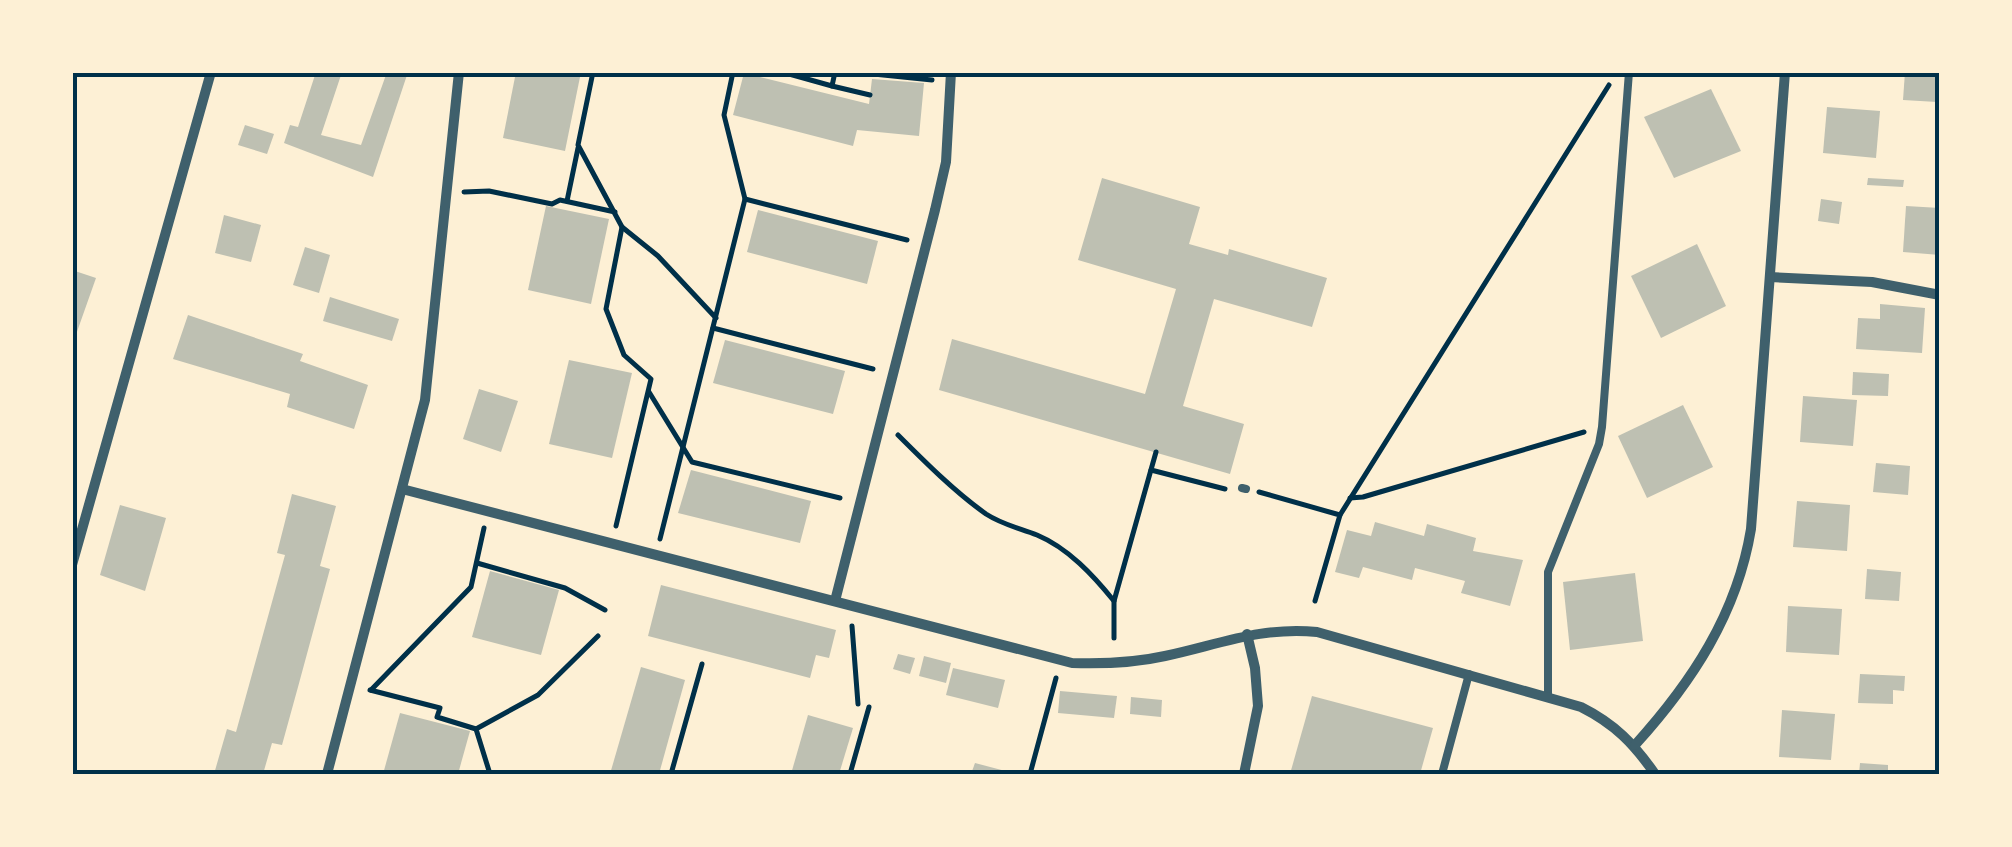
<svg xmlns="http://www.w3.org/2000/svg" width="2012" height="847" font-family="Bitter,serif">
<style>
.building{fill:#bec0b2}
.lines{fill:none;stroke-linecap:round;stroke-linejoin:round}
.path{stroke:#003049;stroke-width:5}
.service{stroke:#3f606c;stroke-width:8}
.minor{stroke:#3f606c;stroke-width:10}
.neatline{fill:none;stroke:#003049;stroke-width:4}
</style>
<rect width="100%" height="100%" fill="#fdf0d5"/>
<g class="building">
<path d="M316 72 341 75 321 135 361 145 387 72H408L373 177 284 143 290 125 298 127Z"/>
<path d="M516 72H581L565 151 503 138Z"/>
<path d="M1905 72 1940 74 1937 102 1903 100Z"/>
<path d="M744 73 869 104 872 79 924 83 919 136 857 130 853 146 733 115Z"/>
<path d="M1711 89 1741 151 1674 178 1644 117Z"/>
<path d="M1827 107 1880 111 1876 158 1823 153Z"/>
<path d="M245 125 274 134 267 154 238 145Z"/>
<path d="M1102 178 1200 207 1189 244 1228 255 1229 249 1327 278 1312 327 1214 299 1183 406 1244 424 1230 474 939 390 952 339 1145 394 1176 289 1078 260Z"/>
<path d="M1868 178 1904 180 1903 187 1867 185Z"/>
<path d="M1821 199 1842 202 1839 224 1818 221Z"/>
<path d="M546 206 609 219 591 304 528 290Z"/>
<path d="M1906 206 1940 208V255L1903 252Z"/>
<path d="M758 210 878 241 867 284 747 252Z"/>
<path d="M224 215 261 225 251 262 215 253Z"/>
<path d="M1697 244 1726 306 1661 338 1631 276Z"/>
<path d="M305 247 330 255 319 293 293 285Z"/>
<path d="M72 270 96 278 73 343H72Z"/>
<path d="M330 297 399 319 392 341 323 321Z"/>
<path d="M1880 304 1925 308 1922 353 1856 349 1858 318 1880 319Z"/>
<path d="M188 315 303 354 300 361 368 385 354 429 287 407 290 394 173 359Z"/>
<path d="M725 340 845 371 833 414 713 383Z"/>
<path d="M569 360 632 373 612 458 549 444Z"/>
<path d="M1853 372 1889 374 1888 396 1852 395Z"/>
<path d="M479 389 518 401 501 452 463 439Z"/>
<path d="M1803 396 1857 400 1853 446 1800 442Z"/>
<path d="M1683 405 1713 467 1647 498 1618 436Z"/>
<path d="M1876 463 1910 466 1908 495 1873 492Z"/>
<path d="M691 470 811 501 800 543 678 513Z"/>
<path d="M292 494 336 506 320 566 330 569 298 687 282 745 272 743 263 774H214L227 729 236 732 285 555 277 553Z"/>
<path d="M1797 501 1850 505 1847 551 1793 547Z"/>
<path d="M120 505 166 518 145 591 100 575Z"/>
<path d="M1375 522 1424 536 1427 524 1476 538 1473 551 1523 560 1510 606 1461 593 1465 581 1415 568 1412 580 1363 567 1359 578 1335 572 1347 530 1371 536Z"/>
<path d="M1867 569 1901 572 1899 601 1865 599Z"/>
<path d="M490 571 559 590 541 655 472 637Z"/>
<path d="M1635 573 1643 641 1570 650 1563 582Z"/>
<path d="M661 585 836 630 829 658 816 655 810 678 648 636Z"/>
<path d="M1788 606 1842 609 1839 655 1786 652Z"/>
<path d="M898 654 915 658 910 674 893 669Z"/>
<path d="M924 656 951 663 946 683 919 676Z"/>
<path d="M641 667 685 680 659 774H610Z"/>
<path d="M953 668 1005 680 998 708 946 695Z"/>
<path d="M1860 674 1905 676 1904 691 1893 690V704L1858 703Z"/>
<path d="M1060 691 1117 696 1114 718 1058 713Z"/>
<path d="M1312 696 1433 728 1420 774H1290Z"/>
<path d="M1131 697 1162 700 1161 717 1130 714Z"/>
<path d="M1782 710 1835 714 1831 760 1779 757Z"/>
<path d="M400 713 470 731 458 774H383Z"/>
<path d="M808 715 853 728 839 774H791Z"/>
<path d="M975 763 1013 773V774H971Z"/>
<path d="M1860 763 1888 765V774H1859Z"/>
</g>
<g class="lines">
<g class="path">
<path d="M593 72 578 145 622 227 606 309 624 355 651 379 616 526"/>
<path d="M782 72 832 86 835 72"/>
<path d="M854 72 932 80"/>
<path d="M832 86 870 95"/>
<path d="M464 192 489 191 552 204 560 200 615 212"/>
<path d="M745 199 907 240"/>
<path d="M567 201 578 148"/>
<path d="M622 227 658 256 716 318"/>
<path d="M713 328 873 369"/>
<path d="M649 392 692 462 840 498"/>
<path d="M898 435C925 462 955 492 986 514 1003 525 1019 528 1037 535 1068 548 1093 575 1114 601"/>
<path d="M1151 470 1225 489"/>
<path d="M1259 492 1340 515 1315 601"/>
<path d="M1350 498 1363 497 1584 432"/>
<path d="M1340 515 1609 85"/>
<path d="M660 539 745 199 724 115 733 72"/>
<path d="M477 563 565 588 605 610"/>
<path d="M852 626 858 704"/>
<path d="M1114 638V601L1156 452"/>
<path d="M370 690 440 708 437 717 476 729"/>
<path d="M371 690 471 587 484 528"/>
<path d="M490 774 476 729 538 695 598 636"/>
<path d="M671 774 702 664"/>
<path d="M850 774 869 707"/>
<path d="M1030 774 1056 678"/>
</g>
<g class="service">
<path d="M1242 488 1246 489"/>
<path d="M1548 696V572L1599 444 1602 427 1629 72"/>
<path d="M1442 774 1469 674"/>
</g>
<g class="minor">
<path d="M1770 277 1872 282 1940 295"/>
<path d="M402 489 1072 663C1103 664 1134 663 1165 656 1217 645 1263 626 1317 632L1581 707C1615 724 1634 744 1655 774"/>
<path d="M72 565 211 72"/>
<path d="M835 601 935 210 946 162 951 72"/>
<path d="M1635 745C1692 682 1737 614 1751 529L1785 72"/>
<path d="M327 774 425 400 459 72"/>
<path d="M1244 774 1258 706 1255 668 1247 634"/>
</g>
</g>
<rect width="2012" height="847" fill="none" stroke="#fdf0d5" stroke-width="150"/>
<rect x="75" y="75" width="1862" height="697" class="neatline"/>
</svg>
